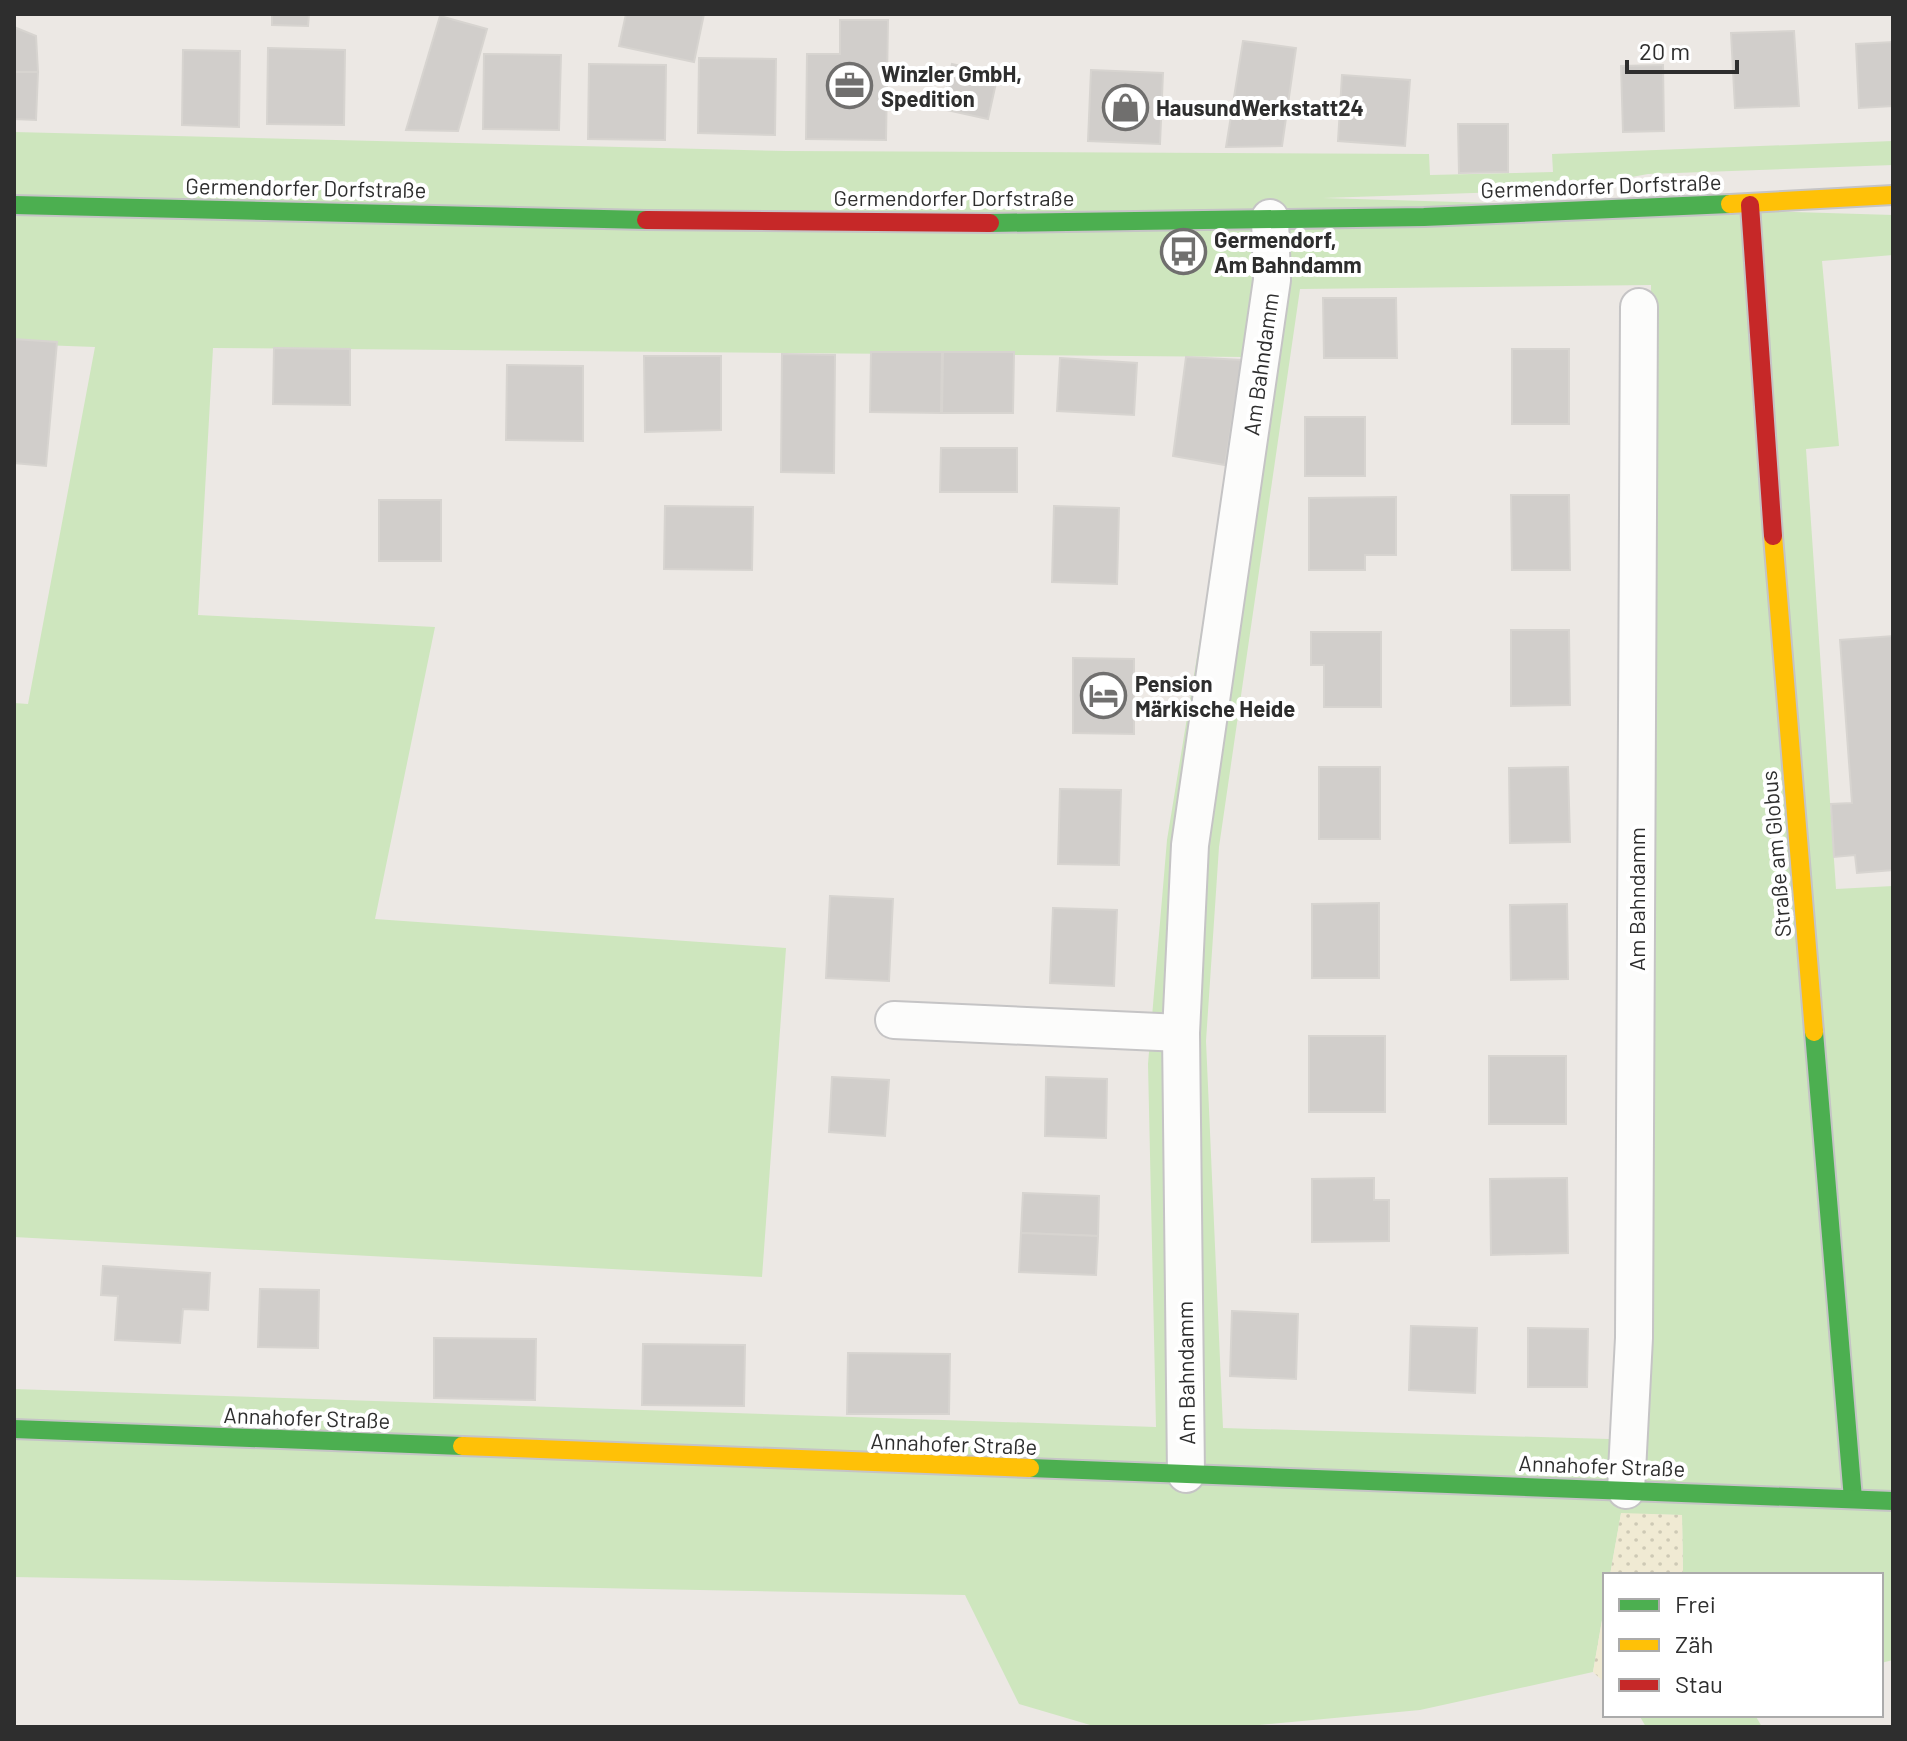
<svg xmlns="http://www.w3.org/2000/svg" width="1907" height="1741" font-family="Barlow,sans-serif">
<style>
.grass{fill:#cee6be;fill-rule:evenodd}
.sand{fill:url(#sand-dots)}
.building{fill:#d1cecb;stroke:#d7d4d0;stroke-width:2}
.lines{fill:none;stroke-linecap:round;stroke-linejoin:round}
.street-casing{stroke:#c5c4c5;stroke-width:40}
.fast-casing{stroke:#c5c4c5;stroke-width:22}
.slow-casing{stroke:#c5c4c5;stroke-width:22}
.jam-casing{stroke:#c5c4c5;stroke-width:22}
.street{stroke:#fcfcfb;stroke-width:36}
.fast{stroke:#4caf50;stroke-width:18}
.slow{stroke:#ffc107;stroke-width:18}
.jam{stroke:#c62828;stroke-width:18}
.labels{text-anchor:middle;dominant-baseline:central;stroke-width:8;stroke-linejoin:round;paint-order:stroke}
.poi-label{font-size:22px;font-weight:bold;fill:#2e2e2e;stroke:#fff;text-anchor:start}
.street-label{font-size:22px;fill:#2e2e2e;stroke:#fff}
</style>
<defs>
<pattern id="sand-dots" width="8" height="8" patternUnits="userSpaceOnUse" patternTransform="scale(2)"><rect width="8" height="8" fill="#f0ead3"/><path d="M2 2h.1M6 6h.1" fill="none" stroke="#cec9b5" stroke-width="1.8" stroke-linecap="round"/></pattern>
</defs>
<rect width="100%" height="100%" fill="#ece8e4"/>
<g class="grass">
<path d="M14 132 786 151 1429 154 1430 175 1553 172 1552 154 1893 141V165L1648 174 1561 190 1323 198 1893 215V255L1822 261 1839 446 1806 449 1836 889 1893 886V1660L1881 1663V1575H1683L1682 1515 1621 1514 1610 1575H1605V1603L1593 1672 1420 1710 1238 1727H1097L1019 1704 965 1595 14 1577V1389L1156 1427 1148 1064 1167 840 1246 357 213 348 198 615 435 627 375 919 786 948 762 1277 14 1237V703L28 704 95 347 14 344ZM1651 285 1643 1440 1223 1428 1206 1041 1219 847 1300 289Z"/>
<path d="M1639 1715H1755L1762 1727H1646Z"/>
</g>
<g class="sand">
<path d="M1621 1513 1682 1515 1683 1575H1610Z"/>
<path d="M1605 1603V1683L1593 1672Z"/>
</g>
<g class="building">
<path d="M272 14H309L308 26 272 25Z"/>
<path d="M626 14H704L694 62 619 46Z"/>
<path d="M440 16 487 29 458 131 406 130Z"/>
<path d="M840 20H888L886 140 806 139 807 54H840Z"/>
<path d="M14 27 36 36 38 72H14Z"/>
<path d="M1794 31 1799 106 1735 108 1731 33Z"/>
<path d="M1243 41 1296 48 1282 146 1226 147Z"/>
<path d="M1893 42V106L1859 108 1856 44Z"/>
<path d="M268 48 345 50 344 125 267 124Z"/>
<path d="M183 50 240 51 239 127 182 125Z"/>
<path d="M484 54 561 55 559 130 483 129Z"/>
<path d="M699 58 776 59 775 135 698 133Z"/>
<path d="M589 64 666 65 665 140 588 139Z"/>
<path d="M952 64 998 74 988 119 942 109Z"/>
<path d="M1663 65 1664 131 1623 132 1621 66Z"/>
<path d="M1091 70 1163 73 1160 144 1088 141Z"/>
<path d="M14 72H38L36 120 14 119Z"/>
<path d="M1342 75 1410 80 1405 146 1338 141Z"/>
<path d="M1458 124H1508V172L1459 173Z"/>
<path d="M1323 298H1396L1397 358H1324Z"/>
<path d="M14 339 57 342 46 466 14 463Z"/>
<path d="M274 348 350 349V405L273 404Z"/>
<rect x="1512" y="349" width="57" height="75"/>
<path d="M871 352H942L941 413 870 412Z"/>
<path d="M943 352H1014L1013 413H942Z"/>
<path d="M782 354 835 355 834 473 781 472Z"/>
<path d="M644 356H721V430L645 432Z"/>
<path d="M1186 357 1242 360 1225 465 1173 456Z"/>
<path d="M1060 358 1137 363 1134 415 1057 411Z"/>
<path d="M507 365 583 366V441L506 440Z"/>
<rect x="1305" y="417" width="60" height="59"/>
<path d="M941 448H1017V492H940Z"/>
<path d="M1511 495H1569L1570 570H1512Z"/>
<path d="M1396 497V555H1365V570H1309V498Z"/>
<rect x="379" y="500" width="62" height="61"/>
<path d="M665 506 753 507 752 570 664 569Z"/>
<path d="M1054 506 1119 508 1117 584 1052 582Z"/>
<path d="M1511 630H1569L1570 705 1511 706Z"/>
<path d="M1311 632H1381V707H1324V665H1311Z"/>
<path d="M1893 636V870L1857 873 1855 855 1834 857 1831 804 1852 803 1840 640Z"/>
<path d="M1073 658 1134 659V734L1073 733Z"/>
<rect x="1319" y="767" width="61" height="72"/>
<path d="M1568 767 1570 842 1510 843 1509 768Z"/>
<path d="M1060 789 1121 790 1119 865 1058 864Z"/>
<path d="M830 896 893 899 889 981 826 978Z"/>
<path d="M1379 903V978H1312V904Z"/>
<path d="M1567 904 1568 979 1511 980 1510 905Z"/>
<path d="M1053 908 1117 910 1114 986 1050 983Z"/>
<rect x="1309" y="1036" width="76" height="76"/>
<rect x="1489" y="1056" width="77" height="68"/>
<path d="M832 1077 889 1080 885 1136 829 1132Z"/>
<path d="M1046 1077 1107 1079 1106 1138 1045 1136Z"/>
<path d="M1374 1178V1200H1389V1241L1312 1242V1179Z"/>
<path d="M1567 1178 1568 1253 1491 1255 1490 1179Z"/>
<path d="M1023 1193 1099 1196 1098 1236 1021 1233Z"/>
<path d="M1021 1233 1098 1236 1096 1275 1019 1272Z"/>
<path d="M103 1266 210 1273 208 1310 183 1309 180 1343 115 1340 118 1296 101 1295Z"/>
<path d="M260 1289 319 1290 318 1348 258 1347Z"/>
<path d="M1232 1311 1298 1314 1296 1379 1230 1376Z"/>
<path d="M1411 1326 1477 1328 1475 1393 1409 1390Z"/>
<path d="M1528 1328 1588 1329 1587 1387H1528Z"/>
<path d="M434 1338 536 1339 535 1400 434 1398Z"/>
<path d="M643 1344 745 1345 744 1406 642 1405Z"/>
<path d="M848 1353 950 1354 949 1414H847Z"/>
</g>
<g class="lines">
<defs>
<g id="street">
<path d="M894 1020 1181 1033"/>
<path d="M1186 1474 1181 1033 1190 845 1272 280 1270 218"/>
<path d="M1626 1490 1634 1338 1639 307"/>
</g>
<g id="fast">
<path d="M14 205 646 220"/>
<path d="M990 223 1424 217 1730 204"/>
<path d="M1814 1032 1853 1499"/>
<path d="M14 1429 462 1446"/>
<path d="M1030 1468 1893 1501"/>
</g>
<g id="slow">
<path d="M1730 204 1893 195"/>
<path d="M1773 536 1814 1032"/>
<path d="M462 1446 1030 1468"/>
</g>
<g id="jam">
<path d="M1750 205 1773 536"/>
<path d="M646 220 990 223"/>
</g>
</defs>
<use href="#street" class="street-casing"/>
<use href="#fast" class="fast-casing"/>
<use href="#slow" class="slow-casing"/>
<use href="#jam" class="jam-casing"/>
<use href="#street" class="street"/>
<use href="#fast" class="fast"/>
<use href="#slow" class="slow"/>
<use href="#jam" class="jam"/>
</g>
<defs>
<symbol id="office-ring" viewBox="-11 -11 22 22"><circle r="9.5" fill="#fff" stroke="#706f6e" stroke-width="1.5"/><path d="M-6-3h4V-5.5h4V-3h4V5H-6ZM-1-4.5V-3h2v-1.5ZM-6 0V1H6V0Z" fill="#706f6e"/></symbol>
<symbol id="shop-ring" viewBox="-11 -11 22 22"><circle r="9.5" fill="#fff" stroke="#706f6e" stroke-width="1.5"/><path d="M-5-2.5h2.3a2.7 3.5 0 0 1 5.4 0H5L5.5 6h-11ZM-1.5-2.5h3a1.5 2.3 0 0 0-3 0Z" fill="#706f6e"/></symbol>
<symbol id="bus-ring" viewBox="-11 -11 22 22"><circle r="9.5" fill="#fff" stroke="#706f6e" stroke-width="1.5"/><path d="M-5-6H5V4H4V6H2V4H-2V6H-4V4H-5ZM-3.5-4V0h7V-4ZM-3.5 1.2v1.5H-2V1.2ZM2 1.2v1.5H3.5V1.2Z" fill="#706f6e"/></symbol>
<symbol id="hotel-ring" viewBox="-11 -11 22 22"><circle r="9.5" fill="#fff" stroke="#706f6e" stroke-width="1.5"/><path d="M-6-4.5h1.5V1H6V5H4.5V3h-9V5H-6ZM-4 0a1.8 1.8 0 1 1 3.6 0ZM.5 0V-2.5h3Q6-2.5 6 0Z" fill="#706f6e"/></symbol>
</defs>
<g fill-rule="evenodd">
<use href="#office-ring" x="824" y="60" width="51" height="51"/>
<use href="#shop-ring" x="1100" y="82" width="51" height="51"/>
<use href="#bus-ring" x="1158" y="226" width="51" height="51"/>
<use href="#hotel-ring" x="1078" y="670" width="51" height="51"/>
</g>
<g class="labels">
<g class="poi-label">
<text x="881" y="73">Winzler GmbH,<tspan x="881" dy="25">Spedition</tspan></text>
<text x="1156" y="107">HausundWerkstatt24</text>
<text x="1214" y="239">Germendorf,<tspan x="1214" dy="25">Am Bahndamm</tspan></text>
<text x="1135" y="683">Pension<tspan x="1135" dy="25">Märkische Heide</tspan></text>
</g>
<g class="street-label">
<text transform="translate(1601 185) rotate(-2)">Germendorfer Dorfstraße</text>
<text transform="translate(306 187) rotate(1)">Germendorfer Dorfstraße</text>
<text x="954" y="197">Germendorfer Dorfstraße</text>
<text transform="translate(1260 364) rotate(-82)">Am Bahndamm</text>
<text transform="translate(1775 854) rotate(-95)">Straße am Globus</text>
<text transform="translate(1636 899) rotate(-90)">Am Bahndamm</text>
<text transform="translate(1185 1373) rotate(-91)">Am Bahndamm</text>
<text transform="translate(307 1417) rotate(2)">Annahofer Straße</text>
<text transform="translate(954 1443) rotate(2)">Annahofer Straße</text>
<text transform="translate(1602 1465) rotate(2)">Annahofer Straße</text>
</g>
</g>
<rect width="1907" height="1741" fill="none" stroke="#2e2e2e" stroke-width="32"/>
<rect x="1603" y="1573" width="280" height="144" fill="#ffffff" stroke="#ababab" stroke-width="2"/>
<rect x="1619" y="1599" width="40" height="12" fill="#4caf50" stroke="#ababab" stroke-width="2"/>
<text x="1675" y="1613" font-size="24" fill="#2e2e2e">Frei</text>
<rect x="1619" y="1639" width="40" height="12" fill="#ffc107" stroke="#ababab" stroke-width="2"/>
<text x="1675" y="1653" font-size="24" fill="#2e2e2e">Zäh</text>
<rect x="1619" y="1679" width="40" height="12" fill="#c62828" stroke="#ababab" stroke-width="2"/>
<text x="1675" y="1693" font-size="24" fill="#2e2e2e">Stau</text>
<path d="M1627 60v12h110v-12" fill="none" stroke="#2e2e2e" stroke-width="4"/>
<text x="1639" y="60" font-size="24" fill="#2e2e2e" stroke="#ffffff" stroke-width="6" paint-order="stroke">20 m</text>
</svg>
